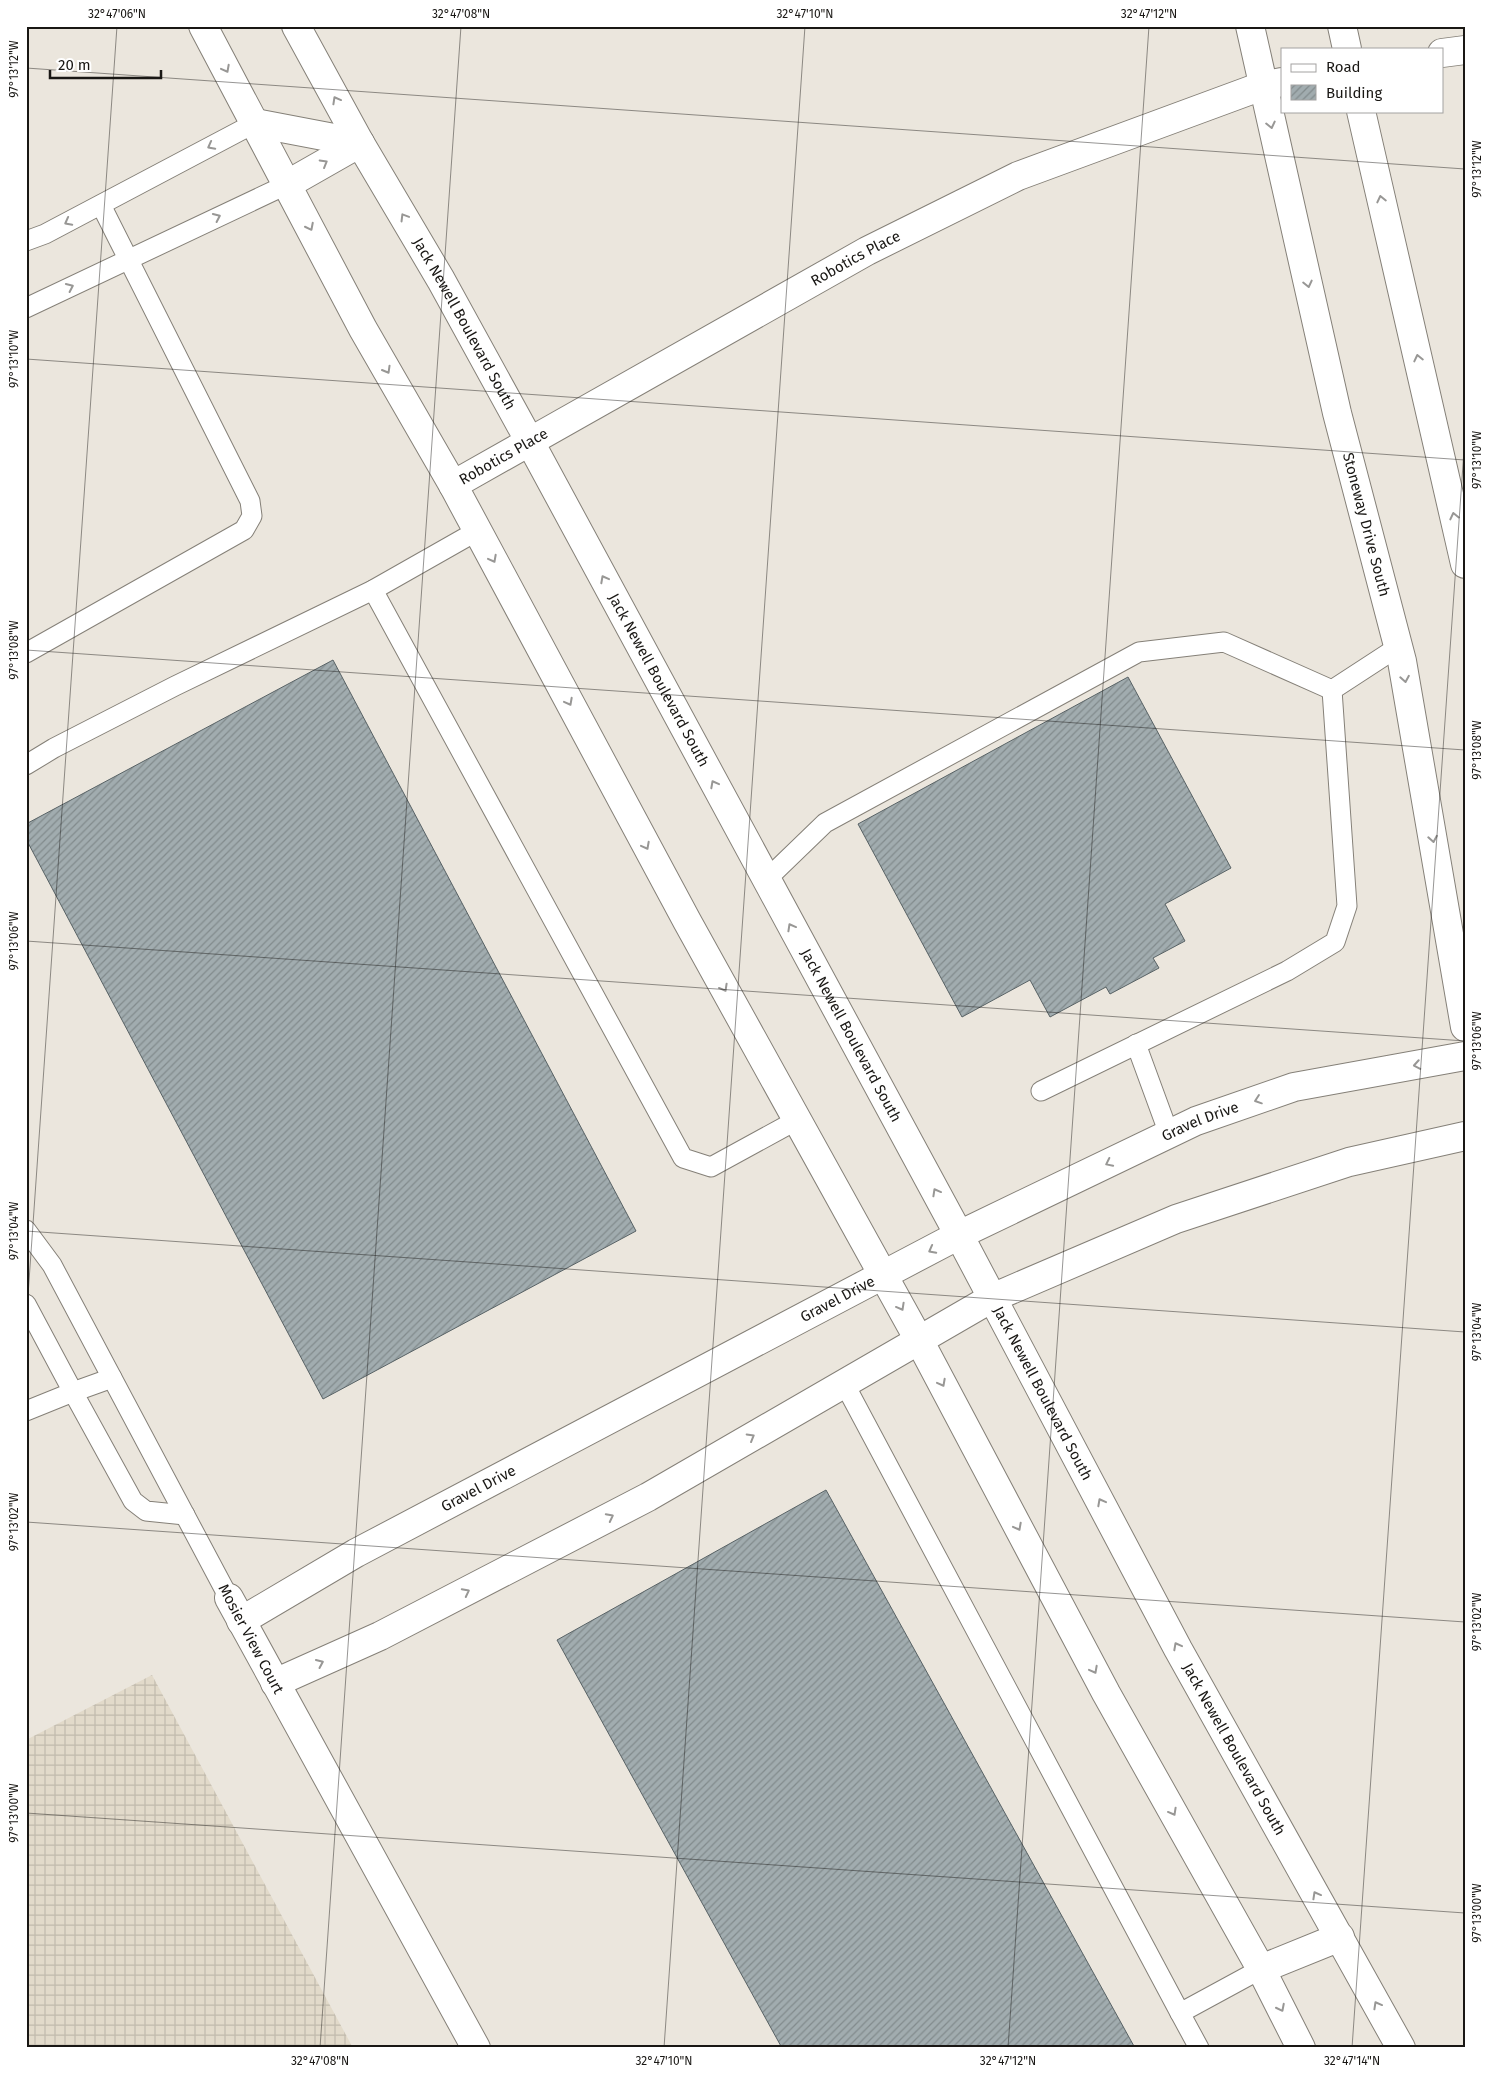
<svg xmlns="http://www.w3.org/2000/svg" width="1491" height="2074" font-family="'Fira Sans',sans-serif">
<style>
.industrial{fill:url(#industrial-grid)}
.building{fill:url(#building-hatch);stroke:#586265}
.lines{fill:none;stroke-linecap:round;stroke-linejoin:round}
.lane-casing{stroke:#858078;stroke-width:21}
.street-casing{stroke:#858078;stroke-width:30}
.lane{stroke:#fff;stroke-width:19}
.street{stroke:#fff;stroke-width:28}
.oneway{stroke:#989795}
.ticks{fill:none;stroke:#191714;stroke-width:1;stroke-opacity:0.45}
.labels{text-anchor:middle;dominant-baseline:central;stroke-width:5;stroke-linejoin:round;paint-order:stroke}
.street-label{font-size:15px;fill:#191714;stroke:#fff}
.neatline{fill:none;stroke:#191714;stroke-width:2}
.ticks-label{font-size:12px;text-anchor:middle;fill:#191714}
</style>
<defs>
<pattern id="industrial-grid" width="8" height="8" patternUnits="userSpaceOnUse" patternTransform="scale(1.25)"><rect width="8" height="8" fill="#e2daca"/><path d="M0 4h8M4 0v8" fill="none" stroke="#c1baad"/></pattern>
<pattern id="building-hatch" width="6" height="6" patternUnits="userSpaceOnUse" patternTransform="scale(1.25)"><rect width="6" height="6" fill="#a1acaf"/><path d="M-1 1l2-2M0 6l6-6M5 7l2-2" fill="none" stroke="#828b8d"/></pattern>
</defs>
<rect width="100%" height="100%" fill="#ebe6dd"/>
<path class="industrial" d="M152 1675 353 2048H26V1740Z"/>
<g class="building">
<path d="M333 660 636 1231 323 1399 26 839V824Z"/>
<path d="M1128 677 1231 868 1165 904 1185 941 1153 958 1159 968 1110 994 1106 987 1050 1017 1030 980 962 1017 858 824Z"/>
<path d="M826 1490 1135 2048H782L557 1640Z"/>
</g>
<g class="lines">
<defs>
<g id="lane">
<path d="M26 241 45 234 255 123"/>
<path d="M26 308 288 184"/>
<path d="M373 590 683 1158 711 1167 797 1120"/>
<path d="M26 653 244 530 252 516 250 501 101 205"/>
<path d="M1332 690 1398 647"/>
<path d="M26 765 54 748 175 686 373 590 477 531"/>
<path d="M766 880 825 823 1139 652 1224 642 1332 690"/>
<path d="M1136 1044 1169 1134"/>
<path d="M1041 1091 1287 971 1335 942 1347 906 1332 690"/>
<path d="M26 1230 52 1265 229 1598"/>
<path d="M26 1304 73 1392 112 1378"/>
<path d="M844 1383 1180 2013 1261 1969"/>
<path d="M26 1411 73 1392 133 1501 146 1511 185 1515"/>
<path d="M1180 2013 1199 2048"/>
</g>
<g id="street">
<path d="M203 26 363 329 453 485 687 921 919 1340 1106 1693 1261 1969 1301 2048"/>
<path id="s1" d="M296 26 360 143 441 280 530 442 959 1235 1178 1649 1401 2048"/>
<path id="s2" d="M1250 26 1337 413 1402 661 1465 1027"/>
<path d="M1342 26 1347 49"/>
<path d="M1442 53 1465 50"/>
<path d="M1361 111 1465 564"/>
<path d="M255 123 360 143"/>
<path d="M288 184 360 143"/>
<path id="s3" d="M453 485 867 251 1018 176 1262 86 1282 82"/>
<path d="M229 1598 476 2048"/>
<path id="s4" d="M241 1621 356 1553 883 1275 959 1235 1196 1121 1294 1087 1465 1056"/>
<path d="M275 1683 380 1636 648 1497 992 1298 1176 1219 1349 1162 1465 1136"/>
<path d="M1261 1969 1340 1937"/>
</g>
</defs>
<use href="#lane" class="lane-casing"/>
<use href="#street" class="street-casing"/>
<use href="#lane" class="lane"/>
<use href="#street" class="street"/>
</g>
<defs><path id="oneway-chevron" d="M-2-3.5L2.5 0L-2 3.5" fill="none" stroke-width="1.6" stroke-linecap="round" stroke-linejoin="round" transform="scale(1.25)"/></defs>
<g class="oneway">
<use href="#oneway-chevron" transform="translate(226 69) rotate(62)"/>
<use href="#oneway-chevron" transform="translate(336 100) rotate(-119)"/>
<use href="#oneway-chevron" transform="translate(1271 125) rotate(77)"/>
<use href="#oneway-chevron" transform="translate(211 146) rotate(152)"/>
<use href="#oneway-chevron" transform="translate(324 163) rotate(-30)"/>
<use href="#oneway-chevron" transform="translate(1381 199) rotate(-103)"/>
<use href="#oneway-chevron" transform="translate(217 217) rotate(-25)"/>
<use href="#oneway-chevron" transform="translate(404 217) rotate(-121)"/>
<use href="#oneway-chevron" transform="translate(68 222) rotate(152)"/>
<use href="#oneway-chevron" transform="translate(310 227) rotate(63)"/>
<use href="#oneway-chevron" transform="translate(1308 284) rotate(77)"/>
<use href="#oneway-chevron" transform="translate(70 287) rotate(-25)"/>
<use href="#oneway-chevron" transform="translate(1418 358) rotate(-103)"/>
<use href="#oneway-chevron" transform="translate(387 370) rotate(60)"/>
<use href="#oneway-chevron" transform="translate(1454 516) rotate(-103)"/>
<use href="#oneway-chevron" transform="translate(493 559) rotate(62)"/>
<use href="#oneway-chevron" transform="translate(604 579) rotate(-118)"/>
<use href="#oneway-chevron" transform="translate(1405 679) rotate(80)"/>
<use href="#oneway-chevron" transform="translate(569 702) rotate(62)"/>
<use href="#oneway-chevron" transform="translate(714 784) rotate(-118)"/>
<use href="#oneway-chevron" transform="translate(1433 839) rotate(80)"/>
<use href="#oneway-chevron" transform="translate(646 846) rotate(62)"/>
<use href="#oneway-chevron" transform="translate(791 927) rotate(-119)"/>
<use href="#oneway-chevron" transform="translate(724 988) rotate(61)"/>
<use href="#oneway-chevron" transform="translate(1417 1065) rotate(170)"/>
<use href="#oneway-chevron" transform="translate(1258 1100) rotate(161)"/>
<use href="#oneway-chevron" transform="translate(1109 1163) rotate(154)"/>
<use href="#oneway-chevron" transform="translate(936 1192) rotate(-119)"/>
<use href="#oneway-chevron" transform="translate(932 1250) rotate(152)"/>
<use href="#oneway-chevron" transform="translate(901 1307) rotate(61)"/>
<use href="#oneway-chevron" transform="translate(942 1383) rotate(62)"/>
<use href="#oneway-chevron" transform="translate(751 1437) rotate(-30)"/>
<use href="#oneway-chevron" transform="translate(1101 1502) rotate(-118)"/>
<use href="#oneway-chevron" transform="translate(610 1517) rotate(-27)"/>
<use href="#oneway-chevron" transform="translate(1018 1527) rotate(62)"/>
<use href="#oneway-chevron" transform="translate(466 1592) rotate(-27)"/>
<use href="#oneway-chevron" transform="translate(1177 1646) rotate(-118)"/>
<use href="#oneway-chevron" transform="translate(320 1663) rotate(-24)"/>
<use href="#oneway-chevron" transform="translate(1094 1670) rotate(62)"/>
<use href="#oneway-chevron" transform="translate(1173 1812) rotate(61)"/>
<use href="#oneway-chevron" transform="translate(1316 1895) rotate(-119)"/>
<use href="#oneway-chevron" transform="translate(1377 2005) rotate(-119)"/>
<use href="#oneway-chevron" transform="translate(1281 2008) rotate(63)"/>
</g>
<path class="ticks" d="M26 68 1465 169M26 359 1465 460M26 650 1465 750M26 941 1465 1041M26 1231 1465 1332M26 1324 117 26M26 1522 1465 1622M26 1813 1465 1913M320 2048 461 26M664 2048 805 26M1008 2048 1149 26M1352 2048 1465 436"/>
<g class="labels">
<g class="street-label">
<text stroke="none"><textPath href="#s3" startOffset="462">Robotics Place</textPath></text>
<text stroke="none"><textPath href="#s1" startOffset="342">Jack Newell Boulevard South</textPath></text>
<text stroke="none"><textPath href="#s3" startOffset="58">Robotics Place</textPath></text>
<text stroke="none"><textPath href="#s2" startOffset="512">Stoneway Drive South</textPath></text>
<text stroke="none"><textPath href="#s1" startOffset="748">Jack Newell Boulevard South</textPath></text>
<text stroke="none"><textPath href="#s1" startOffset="1152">Jack Newell Boulevard South</textPath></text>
<text stroke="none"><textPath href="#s4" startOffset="1082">Gravel Drive</textPath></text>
<text stroke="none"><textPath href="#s4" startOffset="678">Gravel Drive</textPath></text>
<text stroke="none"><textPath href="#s1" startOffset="1558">Jack Newell Boulevard South</textPath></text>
<text stroke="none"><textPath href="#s4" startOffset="272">Gravel Drive</textPath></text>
<text transform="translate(251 1639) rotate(62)">Mosier View Court</text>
<text stroke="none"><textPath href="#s1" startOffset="1962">Jack Newell Boulevard South</textPath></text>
</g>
</g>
<rect width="1491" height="2074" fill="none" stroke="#ffffff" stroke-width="55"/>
<rect x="1281" y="48" width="162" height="65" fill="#ffffff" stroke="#a3a2a1"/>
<rect x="1291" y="64" width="25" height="8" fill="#ffffff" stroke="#a3a2a1"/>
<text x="1326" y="72" font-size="15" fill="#191714">Road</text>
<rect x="1291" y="85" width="25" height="15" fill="url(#building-hatch)" stroke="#a3a2a1"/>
<text x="1326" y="98" font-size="15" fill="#191714">Building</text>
<path d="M50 70v8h111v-8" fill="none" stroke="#191714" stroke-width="2.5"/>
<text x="58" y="70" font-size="15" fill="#191714" stroke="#ffffff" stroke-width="4" paint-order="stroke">20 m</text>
<rect x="28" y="28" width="1436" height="2018" class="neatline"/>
<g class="ticks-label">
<text x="117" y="18">32°47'06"N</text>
<text x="461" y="18">32°47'08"N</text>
<text x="805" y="18">32°47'10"N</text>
<text x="1149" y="18">32°47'12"N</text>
<text transform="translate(14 69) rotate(-90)" y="4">97°13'12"W</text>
<text transform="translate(1477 169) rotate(-90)" y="4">97°13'12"W</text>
<text transform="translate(14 359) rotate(-90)" y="4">97°13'10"W</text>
<text transform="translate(1477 460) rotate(-90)" y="4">97°13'10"W</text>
<text transform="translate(14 650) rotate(-90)" y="4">97°13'08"W</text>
<text transform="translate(1477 750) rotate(-90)" y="4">97°13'08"W</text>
<text transform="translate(14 941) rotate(-90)" y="4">97°13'06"W</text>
<text transform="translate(1477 1041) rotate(-90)" y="4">97°13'06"W</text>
<text transform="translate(14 1231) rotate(-90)" y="4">97°13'04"W</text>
<text transform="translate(1477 1332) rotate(-90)" y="4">97°13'04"W</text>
<text transform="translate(14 1522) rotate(-90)" y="4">97°13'02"W</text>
<text transform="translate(1477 1622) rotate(-90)" y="4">97°13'02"W</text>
<text transform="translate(14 1813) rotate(-90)" y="4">97°13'00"W</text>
<text transform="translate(1477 1913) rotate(-90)" y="4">97°13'00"W</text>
<text x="320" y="2065">32°47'08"N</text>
<text x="664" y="2065">32°47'10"N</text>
<text x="1008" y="2065">32°47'12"N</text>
<text x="1352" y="2065">32°47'14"N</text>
</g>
</svg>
